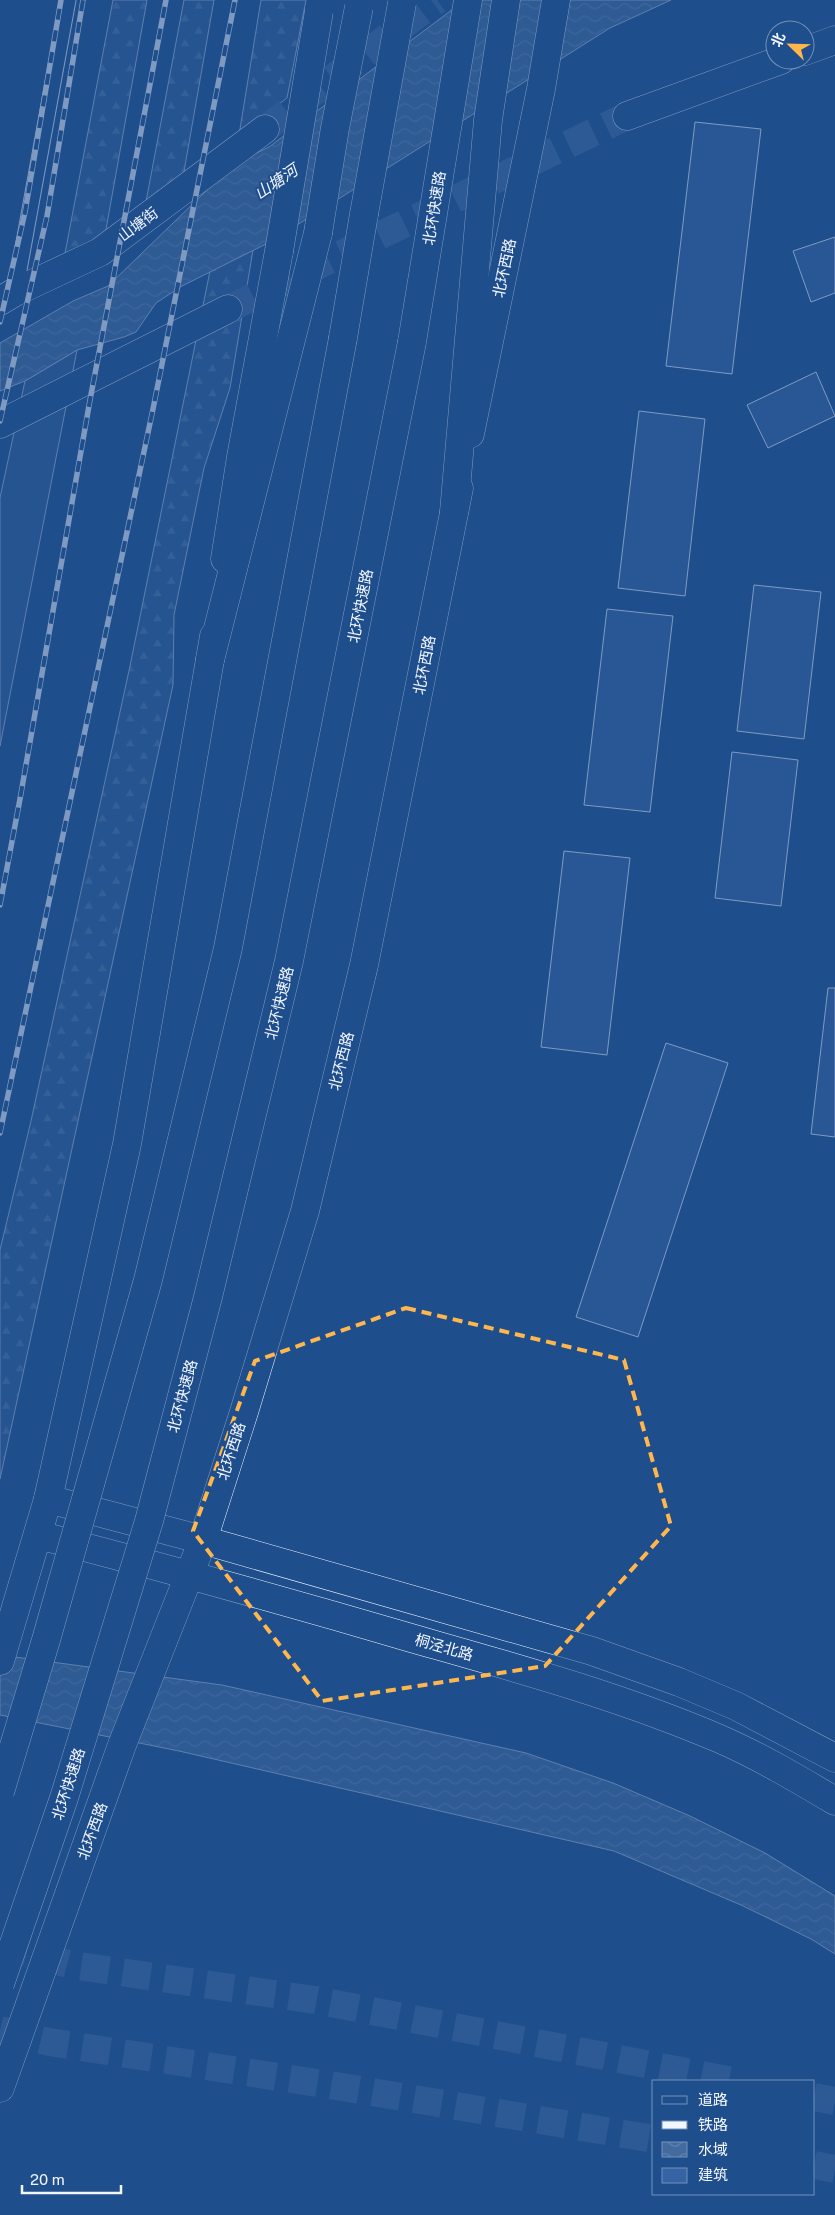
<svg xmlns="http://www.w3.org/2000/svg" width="835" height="2215" font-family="'Public Sans','Noto Sans SC',sans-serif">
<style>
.built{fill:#305b95;stroke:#a8bbd7}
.forest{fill:url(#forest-firs);stroke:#a8bbd7}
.water{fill:url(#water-waves);stroke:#a8bbd7}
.building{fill:#3563a3;stroke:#f2f6ff}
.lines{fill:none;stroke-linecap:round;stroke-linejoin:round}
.minor-tunnel{stroke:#3f679d;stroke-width:28;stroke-dasharray:28 14;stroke-linecap:butt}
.tertiary-tunnel{stroke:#3f679d;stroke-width:28;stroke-dasharray:28 14;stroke-linecap:butt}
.primary-tunnel{stroke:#3f679d;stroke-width:28;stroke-dasharray:28 14;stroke-linecap:butt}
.service-casing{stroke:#f2f6ff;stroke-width:17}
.minor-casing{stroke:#f2f6ff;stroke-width:29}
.tertiary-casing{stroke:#f2f6ff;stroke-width:29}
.primary-casing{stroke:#f2f6ff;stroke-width:29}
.trunk-casing{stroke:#f2f6ff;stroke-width:29}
.service{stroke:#1f4e8c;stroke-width:15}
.minor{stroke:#1f4e8c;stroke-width:28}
.tertiary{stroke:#1f4e8c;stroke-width:28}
.primary{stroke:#1f4e8c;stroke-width:28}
.trunk{stroke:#1f4e8c;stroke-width:28}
.rail-casing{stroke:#f2f6ff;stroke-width:5.5}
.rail{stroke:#1f4e8c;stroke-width:4;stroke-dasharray:11;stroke-linecap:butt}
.primary-bridge-casing{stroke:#f2f6ff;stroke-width:29;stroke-linecap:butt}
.trunk-bridge-casing{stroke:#f2f6ff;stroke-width:29;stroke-linecap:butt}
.primary-bridge{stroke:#1f4e8c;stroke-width:28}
.trunk-bridge{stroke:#1f4e8c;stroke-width:28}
.marked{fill:none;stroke:#ffb74d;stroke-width:4;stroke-dasharray:10 6;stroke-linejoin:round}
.labels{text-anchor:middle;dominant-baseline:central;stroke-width:4;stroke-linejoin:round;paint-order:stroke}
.street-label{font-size:15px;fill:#f2f6ff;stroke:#1f4e8c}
.water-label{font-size:16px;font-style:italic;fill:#f2f6ff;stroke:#1f4e8c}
</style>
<defs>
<pattern id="forest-firs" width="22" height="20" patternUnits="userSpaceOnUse" patternTransform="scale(1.25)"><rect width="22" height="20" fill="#305b95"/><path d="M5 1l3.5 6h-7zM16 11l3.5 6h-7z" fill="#4e73a5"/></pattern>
<pattern id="water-waves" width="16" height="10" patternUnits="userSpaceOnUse" patternTransform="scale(1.25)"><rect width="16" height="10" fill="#446ba0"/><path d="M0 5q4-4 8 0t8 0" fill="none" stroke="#5f81ae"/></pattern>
</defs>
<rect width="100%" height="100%" fill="#1f4e8c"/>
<path class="built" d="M77 350 0 746V498L25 381Z"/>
<g class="forest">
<path d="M113 0H147L105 235 63 264Z"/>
<path d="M184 0H214L182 183 145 207Z"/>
<path d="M261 0H306L287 98 239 135Z"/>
<path d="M253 250 230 388 204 468 174 615 173 685 0 1479V1250L31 1121 130 666 210 271Z"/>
</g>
<g class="water">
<path d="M465 0H671L610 28 270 242 182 286 156 303 136 332 124 337 77 350 25 381 0 391V343L73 301 108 286 234 164 269 147Z"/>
<path d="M0 1655 222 1685 526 1753 613 1783 690 1816 765 1853 835 1896V1954L811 1939 741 1905 614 1851 179 1751 0 1715Z"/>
</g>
<g class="building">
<path d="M695 122 761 129 732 374 666 366Z"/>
<path d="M835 237V293L811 302 793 251Z"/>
<path d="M816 372 835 416 768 448 747 405Z"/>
<path d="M639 411 705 419 685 596 618 588Z"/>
<path d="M754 585 821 592 804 739 737 731Z"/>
<path d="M607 609 673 616 650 812 584 805Z"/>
<path d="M732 752 798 760 781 906 715 898Z"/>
<path d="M564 851 630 858 607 1055 541 1047Z"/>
<path d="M828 988H835V1137L811 1134Z"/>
<path d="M666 1043 728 1063 638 1337 576 1317Z"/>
</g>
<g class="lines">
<path class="minor-tunnel" d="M228 309 627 116"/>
<path class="tertiary-tunnel" d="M265 129 437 0"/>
<g class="primary-tunnel">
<path d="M0 1945 72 1965 315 2000 733 2081"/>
<path d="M0 2030 49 2042 324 2084 654 2139"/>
<path d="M814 2097 835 2101"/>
<path d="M814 2165 835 2169"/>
</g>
<defs>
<path id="service" d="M15 292 68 0"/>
<g id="minor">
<path d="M805 51 835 40"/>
<path d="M627 116 781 60"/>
<path d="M0 424 228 309"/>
</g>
<path id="tertiary" d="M0 301 15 292 100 252 265 129"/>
<g id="primary">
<path d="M470 434 541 89 556 0"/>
<path d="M225 559 241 457 279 251"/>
<path d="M48 1499 203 1540 592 1651 679 1682 736 1706 835 1758"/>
<path d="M38 1535C166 1568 292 1603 418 1640 520 1669 622 1697 720 1739 759 1756 798 1779 835 1801"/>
<path d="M0 1661 48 1499 127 1144 214 636"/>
<path d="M0 2088 122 1745 203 1540 244 1412 305 1211 364 965 459 488"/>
</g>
<g id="trunk">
<path d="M343 338 364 214"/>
<path d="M412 342 468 0"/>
<path d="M454 512 488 120 506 0"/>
<path d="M210 660 318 233"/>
</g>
</defs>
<use href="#service" class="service-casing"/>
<use href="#minor" class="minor-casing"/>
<use href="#tertiary" class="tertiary-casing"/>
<use href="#primary" class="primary-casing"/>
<use href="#trunk" class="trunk-casing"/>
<use href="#service" class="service"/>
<use href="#minor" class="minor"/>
<use href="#tertiary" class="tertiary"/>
<use href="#primary" class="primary"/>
<use href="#trunk" class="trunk"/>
<defs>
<g id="rail">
<path d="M0 322 25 212 61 0"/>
<path d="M0 421 47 216 83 0"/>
<path d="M0 905 20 799 90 400 166 0"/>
<path d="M0 1133 153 409 235 0"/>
</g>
</defs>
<use href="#rail" class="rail-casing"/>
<use href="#rail" class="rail"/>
<defs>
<path id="primary-bridge" d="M279 251 319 11"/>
<g id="trunk-bridge">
<path d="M364 214 402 3"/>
<path d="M318 233 335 128 359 7"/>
<path d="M0 1792 46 1640 148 1280 228 948 343 338"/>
<path d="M0 1984 64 1798 149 1521 208 1297 289 961 412 342"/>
</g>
</defs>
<use href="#primary-bridge" class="primary-bridge-casing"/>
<use href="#trunk-bridge" class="trunk-bridge-casing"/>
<use href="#primary-bridge" class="primary-bridge"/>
<use href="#trunk-bridge" class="trunk-bridge"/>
</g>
<path d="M0 0H835V2215H0ZM406 1308 624 1360 671 1526 545 1666 322 1701 193 1531 255 1361Z" fill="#1f4e8c" fill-opacity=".55" fill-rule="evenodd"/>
<path class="marked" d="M406 1308 624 1360 671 1526 545 1666 322 1701 193 1531 255 1361Z"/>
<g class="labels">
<g class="street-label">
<text transform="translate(434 208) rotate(-81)">北环快速路</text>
<text transform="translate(138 224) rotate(-37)">山塘街</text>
<text transform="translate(504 268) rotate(-78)">北环西路</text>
<text transform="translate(360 606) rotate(-79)">北环快速路</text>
<text transform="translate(424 665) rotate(-79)">北环西路</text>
<text transform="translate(279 1003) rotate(-76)">北环快速路</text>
<text transform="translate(341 1061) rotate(-76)">北环西路</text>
<text transform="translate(182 1396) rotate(-75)">北环快速路</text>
<text transform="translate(231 1451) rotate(-72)">北环西路</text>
<text transform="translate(444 1647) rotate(16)">桐泾北路</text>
<text transform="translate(68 1784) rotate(-72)">北环快速路</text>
<text transform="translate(92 1831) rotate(-70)">北环西路</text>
</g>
<g class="water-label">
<text transform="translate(276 182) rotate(-34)">山塘河</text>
</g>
</g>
<rect x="652" y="2080" width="162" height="115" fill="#1f4e8c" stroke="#7391ba"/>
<rect x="662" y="2096" width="25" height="8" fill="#1f4e8c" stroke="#7391ba"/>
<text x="698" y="2105" font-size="15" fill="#f2f6ff">道路</text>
<rect x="662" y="2121" width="25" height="8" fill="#f2f6ff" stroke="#7391ba"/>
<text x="698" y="2130" font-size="15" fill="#f2f6ff">铁路</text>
<rect x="662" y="2142" width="25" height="15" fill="url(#water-waves)" stroke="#7391ba"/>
<text x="698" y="2155" font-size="15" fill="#f2f6ff">水域</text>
<rect x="662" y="2168" width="25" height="15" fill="#3563a3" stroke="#7391ba"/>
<text x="698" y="2180" font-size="15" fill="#f2f6ff">建筑</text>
<g transform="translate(790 45) rotate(293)"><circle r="24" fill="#1f4e8c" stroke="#7391ba"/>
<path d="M0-4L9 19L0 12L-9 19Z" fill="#ffb74d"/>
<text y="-8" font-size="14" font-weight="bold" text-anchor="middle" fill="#f2f6ff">北</text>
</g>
<path d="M22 2185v8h99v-8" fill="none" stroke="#f2f6ff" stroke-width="2.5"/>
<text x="30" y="2185" font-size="15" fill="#f2f6ff" stroke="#1f4e8c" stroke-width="4" paint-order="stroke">20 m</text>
</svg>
